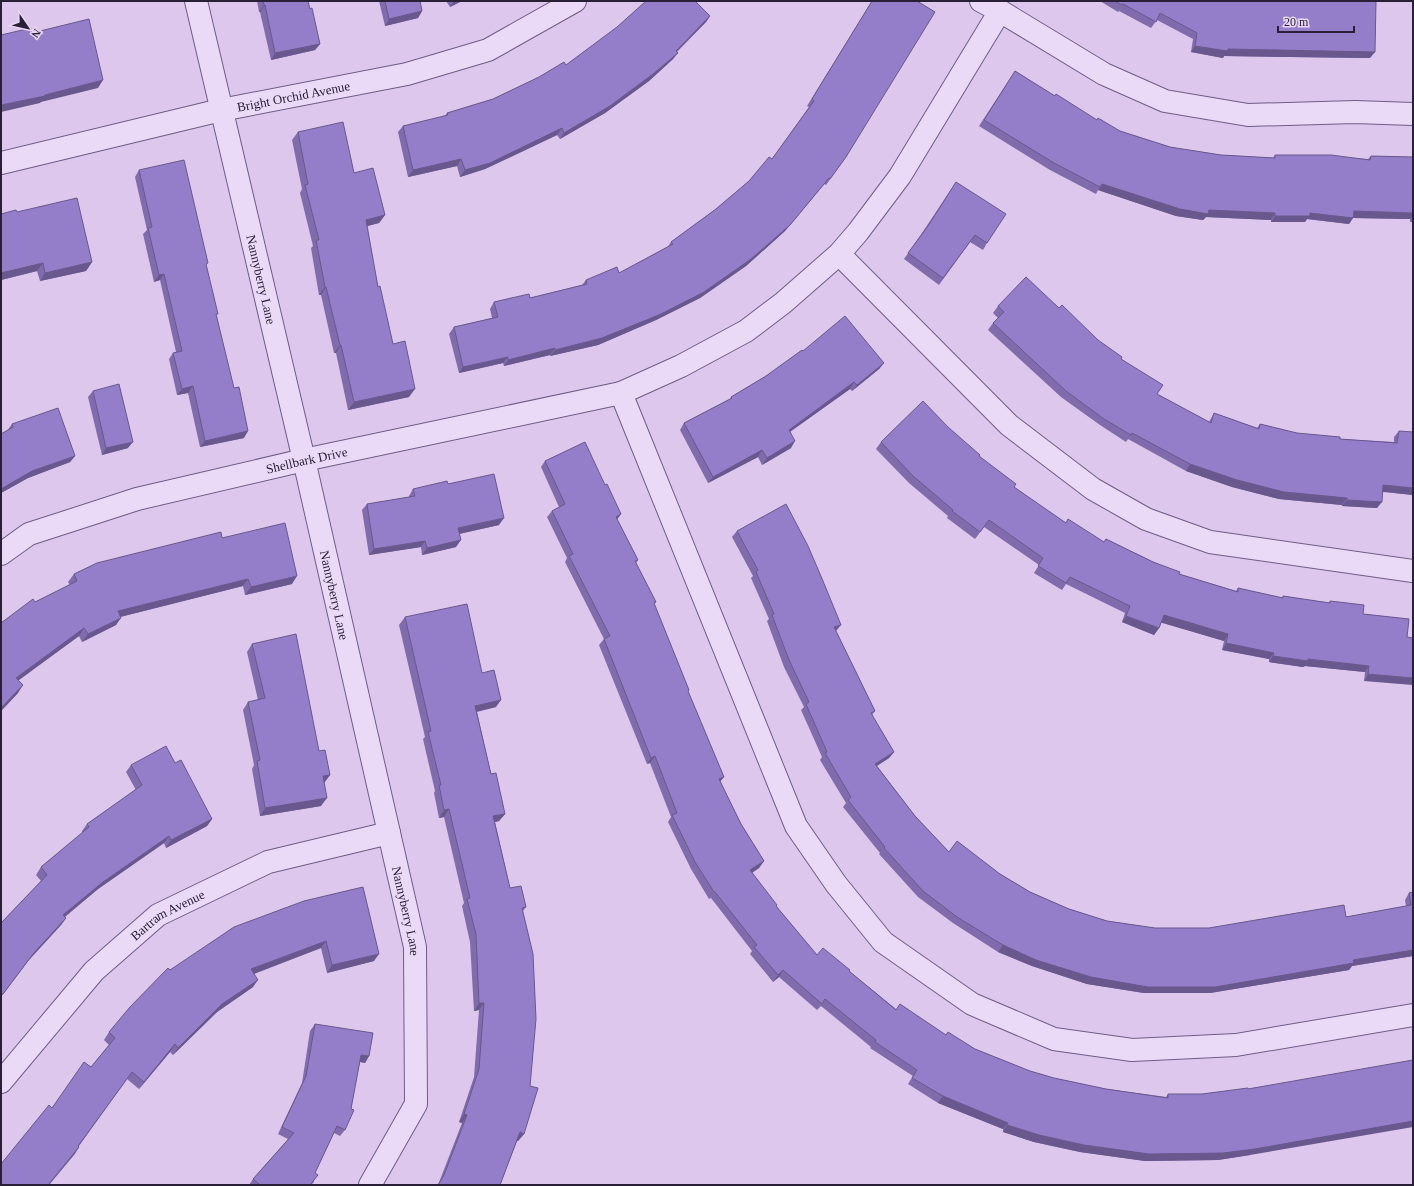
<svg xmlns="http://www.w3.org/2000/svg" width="1414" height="1186" font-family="Georgia,serif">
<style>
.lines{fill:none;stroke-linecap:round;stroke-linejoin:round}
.street-casing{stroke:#6e5d87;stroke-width:24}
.street{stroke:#ebdaf7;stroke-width:22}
.wall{fill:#806cad}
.shaded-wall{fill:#68588d}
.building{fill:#957ec9;stroke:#68588d}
.labels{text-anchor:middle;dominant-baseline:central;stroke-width:3.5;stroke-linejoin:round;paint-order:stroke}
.street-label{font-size:13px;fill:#292038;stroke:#e8d6f4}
</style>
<rect width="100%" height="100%" fill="#ddc7ec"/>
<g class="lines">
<defs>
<g id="street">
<path id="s1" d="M196 1 304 460 415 947 416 1104 370 1185"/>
<path d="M981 1 1000 11 1104 74 1165 101 1248 115 1355 112 1413 114"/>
<path id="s2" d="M1 163 221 110 407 74 488 50 575 1"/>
<path d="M839 254 1009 425 1093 489 1146 519 1210 542 1413 571"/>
<path d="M621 393 796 826 836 884 883 942 972 1004 1054 1039 1132 1050 1236 1045 1413 1015"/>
<path id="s3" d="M1 554 29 534 137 499 304 460 621 393 681 366 746 331 783 303 839 254 858 232 900 176 1000 11"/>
<path id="s4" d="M1 1082 94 971 158 915 268 862 389 833"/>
</g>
</defs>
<use href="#street" class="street-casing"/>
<use href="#street" class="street"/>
</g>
<g class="wall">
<path d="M257 1H308L320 44 315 50 271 60 260 12H259Z"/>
<path d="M379 1H420L422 11 418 18 385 26Z"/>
<path d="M446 1H462L450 7Z"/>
<path d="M872 1H917L846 157 826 185 824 184 785 231 746 266 700 298 656 320 598 345 550 356V355L504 366 503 363 459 373 449 334 454 327 492 318 490 309 494 302 530 298 582 285 586 280 619 273 667 248 671 242 716 209 749 181 772 159 809 107 807 106Z"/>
<path d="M1100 1H1376L1370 58 1224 56 1223 58 1191 52 1193 39 1157 20 1151 28 1119 11 1118 12Z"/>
<path d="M710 16 706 22 677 52 673 59 649 81 605 113 560 139 557 135 485 169 460 177 457 166 408 177 398 132 403 126 445 116 447 113 493 99 566 65Z"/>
<path d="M1015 71 1055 96 1097 120 1120 131 1170 147 1221 155 1273 158 1275 155 1368 159 1371 156 1413 157V222H1410V219L1353 218 1349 224 1307 219 1305 222H1271V220L1206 217 1203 220 1176 216 1098 190 1096 194 1050 170 979 126Z"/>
<path d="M298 132 354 173 385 215 379 223 367 226 378 287 393 344 409 397 348 410 336 353H334L321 295H319L311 248 313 246 300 193 302 189 292 140Z"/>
<path d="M139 170 206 265 216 316 244 438 200 447 188 393 177 395 169 359 173 353 176 352 160 280 154 282 143 234 147 230 135 177Z"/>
<path d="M956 182 987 243 983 250 970 242 939 285 904 259 924 230Z"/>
<path d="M17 212 92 262 86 271 40 281 37 271 1 280V214Z"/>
<path d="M998 306 1059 308 1121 359 1157 394 1209 422 1214 413 1257 428 1260 424 1297 433 1340 439 1394 442V437L1399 431 1413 495 1383 492 1377 508 1342 506V505L1279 499 1232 487 1186 471 1128 439 1126 442 1100 425 1061 397 988 330 993 323 998 318 993 313Z"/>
<path d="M803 351 884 363 879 369 852 391 850 389 790 432 791 448 762 465 758 457 708 483 680 430 684 423 730 399 731 397 766 376Z"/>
<path d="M93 391 128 448 102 455 88 397Z"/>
<path d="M12 424 75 456 70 462 28 478 1 493V434L7 431Z"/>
<path d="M881 442 979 456 1014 487 1065 523 1104 542 1106 539 1179 574 1236 591 1238 588 1282 598 1283 596 1329 603 1330 601 1363 614 1409 619 1364 681 1365 672 1305 666 1303 667 1269 662V659L1222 650 1224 641 1161 622 1159 628 1154 635 1122 622 1125 613 1066 584 1062 590 1034 573 1039 565 984 527 975 539 947 518 948 516 909 483 876 449Z"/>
<path d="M545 461 605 485 621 514 617 519 638 560 636 563 656 602 654 604 689 690 688 692 724 777 720 781 741 824 764 861 759 868 752 873 776 906 817 955 849 971 896 1009 946 1035 975 1049 1030 1071 1054 1078 1106 1089 1166 1097 1168 1094 1250 1155 1218 1160 1145 1161 1080 1152 1034 1142 1003 1132V1129L938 1103 908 1084 913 1076 870 1048 871 1047 821 1006 817 1010 779 977 773 982 750 954 752 951 711 898 709 899 691 869 668 822 671 817 650 763 647 764 599 645 604 639 565 562 567 558 547 517 552 511 559 507 541 467Z"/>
<path d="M413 489 499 525 459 534 456 547 422 555 421 547 369 555 362 510 367 504 409 497V496Z"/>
<path d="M737 531 836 631 875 711 872 715 894 752 889 758 877 766 915 816 949 852 1000 874 1030 892 1069 909 1107 921 1155 928H1209L1346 917 1406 906 1405 900 1409 893 1413 892V956L1352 966 1349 970 1210 993H1144L1087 984 1032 966 998 952 953 923 918 897 879 854 880 853 843 807 846 803 820 760 822 757 801 710 804 707 784 667 767 621 769 619 751 578 753 576 732 537Z"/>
<path d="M222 538 292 584 245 595 243 586 120 617 116 625 82 642 79 636 18 680V693L1 711 35 602 70 585 68 582 74 574Z"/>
<path d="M405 617 482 673 496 707 477 712 491 774 505 814 499 821 495 822 510 888 526 907 523 911 524 1134 518 1141H517L500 1185H438L462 1123 459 1122 474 1077 479 1010 474 1011 470 942 462 906 464 903 444 817 439 818 434 793 435 791 423 739 425 737 399 625Z"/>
<path d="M252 644 319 751 330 775 324 783 321 806 260 816 252 769 254 765 243 710 248 702 258 700 247 652Z"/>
<path d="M175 763 212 819 207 826 166 848 164 843 98 889 65 917 66 918 61 925 28 961 1 997V923L41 881 36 875 41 867 82 833V831L87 824 136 790 126 772 131 765Z"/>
<path d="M304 901 374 961 327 973 321 948 254 973 253 987 217 1012 173 1055 170 1052 139 1089 127 1079 79 1146V1147L74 1155 52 1108 91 1067 109 1045 104 1040 109 1032 170 970Z"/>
<path d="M315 1024 369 1056 365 1063 360 1062 345 1130 340 1136 334 1133 315 1173 314 1182 311 1185H249L253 1179 288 1139 278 1134 302 1083 310 1031Z"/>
</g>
<g class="shaded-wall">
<path d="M454 1H462L450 7Z"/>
<path d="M264 5H265L260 12H259Z"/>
<path d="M422 11 418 18 385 26 389 19Z"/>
<path d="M710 16 706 22 671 57 676 51Z"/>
<path d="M320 44 315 50 271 60 275 53Z"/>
<path d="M1195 46 1375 52 1370 58 1224 56 1223 58 1191 52Z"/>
<path d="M678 53 673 59 649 81 605 113 560 139 564 133Z"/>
<path d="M103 80 98 88 41 102 40 103 1 112V105Z"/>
<path d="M562 128 557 135 485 169 460 177 465 170Z"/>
<path d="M461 159 457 166 408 177 413 170Z"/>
<path d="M829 178 824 184 785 231 746 266 700 298 656 320 598 345 550 356 555 350Z"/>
<path d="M1102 184 1209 210 1275 213 1271 220 1206 217 1203 220 1176 216 1098 190Z"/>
<path d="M1354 211 1413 213V216L1410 219 1353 218 1349 224 1307 219 1305 222H1271L1275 216 1310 213Z"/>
<path d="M385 215 379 223 360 228 366 220Z"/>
<path d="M92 262 86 271 40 281 45 273Z"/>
<path d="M43 263 37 271 1 280V273Z"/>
<path d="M164 274 160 280 154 282 159 275Z"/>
<path d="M325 287H326L321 295H319Z"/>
<path d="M340 345H341L336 353H334Z"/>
<path d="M555 348 550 355 504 366 508 360Z"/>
<path d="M508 357 503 363 459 373 463 367Z"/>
<path d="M884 363 879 369 852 391 857 385Z"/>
<path d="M854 382 850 389 784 436 789 430Z"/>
<path d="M193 386 188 393 177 395 182 389Z"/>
<path d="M415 389 409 397 348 410 354 402Z"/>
<path d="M248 431 244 438 200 447 205 441Z"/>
<path d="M795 441 791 448 762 465 767 458Z"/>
<path d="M133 442 128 448 102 455 106 448Z"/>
<path d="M762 450 758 457 708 483 713 477Z"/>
<path d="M75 456 70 462 28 478 1 493V489L32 471Z"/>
<path d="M1190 464 1347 498 1342 505 1279 499 1232 487 1186 471Z"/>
<path d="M1383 485 1413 488V495L1378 491Z"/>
<path d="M1347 500 1382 502 1377 508 1342 506Z"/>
<path d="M621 514 616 521V517Z"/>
<path d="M504 518 499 525 454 535 458 528Z"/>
<path d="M461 540 456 547 422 555 427 548Z"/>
<path d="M425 541 421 547 369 555 374 549Z"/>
<path d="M297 576 292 584 245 595 251 587Z"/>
<path d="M248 579 243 586 112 619 118 611Z"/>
<path d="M1164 615 1228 634 1224 641 1159 622Z"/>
<path d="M1126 616 1159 628 1154 635 1122 622Z"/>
<path d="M121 618 116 625 82 642 88 634Z"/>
<path d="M841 625 836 631 834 627Z"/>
<path d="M84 628 79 636 11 686 16 678Z"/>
<path d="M1226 643 1274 653 1269 659 1222 650Z"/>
<path d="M1273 656 1369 666 1365 672 1305 666 1303 667 1269 662Z"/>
<path d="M1368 674 1413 678V685L1364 681Z"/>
<path d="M23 685 18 693 1 711V708Z"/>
<path d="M501 700 496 707 470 713 475 706Z"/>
<path d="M894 752 889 758 870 770 875 764Z"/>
<path d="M655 756 650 763 647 764 651 758Z"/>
<path d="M330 775 324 783 323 776Z"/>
<path d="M724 777 719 783V779Z"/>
<path d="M327 798 321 806 260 816 265 808Z"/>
<path d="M449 809 444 817 439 818 444 810Z"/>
<path d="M505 814 499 821 488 824 493 816Z"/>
<path d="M212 819 207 826 166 848 171 840Z"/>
<path d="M169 836 164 843 98 889 58 922 63 915 103 882Z"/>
<path d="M764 861 759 868 745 877 750 870Z"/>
<path d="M66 918 61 925 28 961 1 997 33 954Z"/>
<path d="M326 941 321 948 246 977 251 969Z"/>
<path d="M1003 945 1353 960 1413 950V956L1352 966 1349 970 1210 993H1144L1087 984 1032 966 998 952Z"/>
<path d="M379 954 374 961 327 973 332 965Z"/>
<path d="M783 970 779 977 773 982 778 975Z"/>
<path d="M258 980 253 987 217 1012 173 1055 178 1048 222 1004Z"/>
<path d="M479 1003H484L479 1010 474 1011Z"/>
<path d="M175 1044 170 1052 139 1089 144 1082Z"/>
<path d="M361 1055 369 1056 365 1063 356 1061Z"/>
<path d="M943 1096 1008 1123 1003 1129 938 1103Z"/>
<path d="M464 1114 467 1115 462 1123 459 1122Z"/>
<path d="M1413 1121V1127L1250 1155 1218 1160 1145 1161 1080 1152 1034 1142 1003 1132 1007 1125Z"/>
<path d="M520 1132 524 1134 518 1141 514 1140Z"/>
<path d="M79 1147 74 1155 49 1185H48Z"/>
</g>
<g class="building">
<path d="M263 1H308L310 9 312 8 320 44 275 53 265 5H264Z"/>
<path d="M385 1H420L422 11 389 19Z"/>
<path d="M646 1H695L710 16 676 51 678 53 653 74 610 106 564 133 562 128 490 163 465 170 461 159 413 170 403 126 448 115 447 113 493 99 539 77 564 62 566 65 617 27Z"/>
<path d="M872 1H917L935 12 846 157 830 179 829 178 790 225 751 259 704 292 661 314 602 338 555 350V348L508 360V357L463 367 454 327 498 317 494 302 529 294 530 298 587 284 586 280 617 267 619 273 673 244 671 242 716 209 749 181 769 157 772 159 814 101 812 99Z"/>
<path d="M1115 1H1376L1375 52 1228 49 1227 51 1195 46 1197 33 1160 13 1156 22 1123 4 1122 5Z"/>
<path d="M89 19 103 80 45 95V96L1 105V35L31 28 32 33Z"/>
<path d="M1015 71 1055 96 1056 94 1097 120 1098 118 1120 131 1170 147 1221 155 1275 158V155H1331L1370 160 1371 156 1413 157V213L1354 211 1353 218 1310 213V216H1275V213L1209 210 1208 214 1180 209 1102 184 1100 187 1054 163 984 120Z"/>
<path d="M343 122 354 173 373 168 385 215 366 220 378 287 380 286 393 344 405 341 415 389 354 402 341 345H340L326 287H325L316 240H319L305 185 308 184 298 132Z"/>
<path d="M184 160 208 263 206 264 218 314H216L234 388 239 387 248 431 205 441 193 386 182 389 173 353 182 351 164 274 159 275 148 228 152 227 139 170Z"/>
<path d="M956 182 1006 214 987 243 975 235 943 278 908 253 928 226Z"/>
<path d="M77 198 92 262 45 273 43 263 1 273V214L16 210 17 212Z"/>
<path d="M1026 277 1059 308 1062 305 1098 340 1122 357 1121 359 1163 385 1157 394 1211 423 1214 413 1259 429 1260 424 1297 433 1340 437V439L1397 443 1399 431 1413 432V488L1383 485 1382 502 1347 500V498L1284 492 1237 480 1190 464 1132 433 1131 435 1104 419 1066 391 993 323 1004 312 998 306Z"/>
<path d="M845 316 884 363 857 385 854 382 789 430 795 441 767 458 762 450 713 477 684 423 732 398 731 397 766 376 802 350 803 351Z"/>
<path d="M119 384 133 442 106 448 93 391Z"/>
<path d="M923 401 948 427 980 455 979 456 1016 484 1014 487 1066 523 1068 519 1104 542 1106 539 1153 562 1180 572 1179 574 1238 592V588L1283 598V596L1330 603V601L1364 605 1363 614 1409 619 1407 637 1413 638V678L1368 674 1369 666 1308 659V661L1273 656 1274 653 1226 643 1228 634 1164 615 1159 628 1126 616 1130 606 1070 577 1066 583 1038 566 1043 558 989 520 980 532 952 511 953 510 913 476 881 442Z"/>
<path d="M58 408 75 456 32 471 1 489V434L13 427 12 424Z"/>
<path d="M585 442 605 485 607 484 621 514 616 517 638 560 635 561 656 602 654 603 689 690 688 691 724 777 719 779 741 824 764 861 750 870 777 905 776 906 817 955 823 948 850 970 849 971 896 1010 900 1004 946 1035 948 1032 975 1049 1030 1071 1054 1078 1106 1089 1168 1098V1094H1202L1248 1088V1089L1413 1060V1121L1255 1149 1223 1153 1149 1154 1084 1145 1039 1135 1007 1125 1008 1123 943 1096 912 1078 917 1070 875 1042 876 1040 825 999 822 1004 783 970 778 975 754 947 757 945 715 892H714L695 862 672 815 677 813 655 756 651 758 604 639 610 636 569 556 573 554 552 511 565 504 545 461Z"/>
<path d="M494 474 504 518 458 528 461 540 427 548 425 541 374 549 367 504 415 496 413 489 447 481 448 484Z"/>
<path d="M786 504 808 546 823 581 841 625 834 627 875 711 871 713 894 752 875 764 915 816 949 852 957 841 1000 874 1030 892 1069 909 1107 921 1155 928H1209L1344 905 1346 917 1411 905 1409 893 1413 892V950L1353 960 1354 963 1215 987H1148L1091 977 1036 960 1003 945 957 917 923 891 884 848 885 847 848 800 851 797 825 753 827 752 806 704 809 702 789 660 772 615 774 614 756 572 758 570 737 531Z"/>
<path d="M285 523 297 576 251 587 248 579 118 611 121 618 88 634 84 628 16 678 23 685 1 708V623L33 599 35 602 77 581 74 574 97 563 221 532 222 538Z"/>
<path d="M467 604 482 673 494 670 501 700 475 706 491 774 496 773 505 814 493 816 510 888 521 886 526 907 522 908 533 954 536 1019 530 1086 538 1088 524 1134 520 1132 500 1185H438L444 1175 467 1115 464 1114 479 1069 484 1003H479L476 934 467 899 470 898 449 809 444 810 439 785H441L428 732 431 731 405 617Z"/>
<path d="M296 634 319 751 325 750 330 775 323 776 327 798 265 808 257 761 260 760 248 702 265 698 252 644Z"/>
<path d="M166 746 175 763 181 760 212 819 171 840 169 836 103 882 63 915 66 918 33 954 3 994 1 993V923L47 875 41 867 89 827 87 824 142 785 131 765Z"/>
<path d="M363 887 379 954 332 965 326 941 251 969 258 980 222 1004 178 1048 175 1044 144 1082 132 1072 78 1146 79 1147 48 1185H1V1164L49 1105 52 1108 84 1062 91 1067 115 1038 109 1032 130 1007 168 968 170 970 234 927 304 901Z"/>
<path d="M315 1024 373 1033 369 1056 361 1055 351 1109 354 1110 345 1130 337 1126 315 1173 318 1175 310 1185H258L259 1184 253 1179 294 1133 282 1127 306 1076Z"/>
</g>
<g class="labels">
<g class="street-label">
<text stroke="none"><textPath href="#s2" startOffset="300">Bright Orchid Avenue</textPath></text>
<text stroke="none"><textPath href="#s1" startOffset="286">Nannyberry Lane</textPath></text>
<text stroke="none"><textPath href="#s3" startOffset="322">Shellbark Drive</textPath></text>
<text stroke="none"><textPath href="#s1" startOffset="610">Nannyberry Lane</textPath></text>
<text stroke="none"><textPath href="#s1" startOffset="934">Nannyberry Lane</textPath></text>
<text stroke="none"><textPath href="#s4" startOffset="238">Bartram Avenue</textPath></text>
</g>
</g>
<rect width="1414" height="1186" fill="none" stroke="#292038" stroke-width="4"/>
<g transform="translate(28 28) rotate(124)" stroke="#e8d6f4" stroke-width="3" paint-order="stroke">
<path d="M0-3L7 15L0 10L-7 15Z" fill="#292038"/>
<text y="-6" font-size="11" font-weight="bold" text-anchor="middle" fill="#292038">N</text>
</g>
<path d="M1278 26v6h76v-6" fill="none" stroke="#292038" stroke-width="2"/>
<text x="1284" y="26" font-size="12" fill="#292038" stroke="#e8d6f4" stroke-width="3" paint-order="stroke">20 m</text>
</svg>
